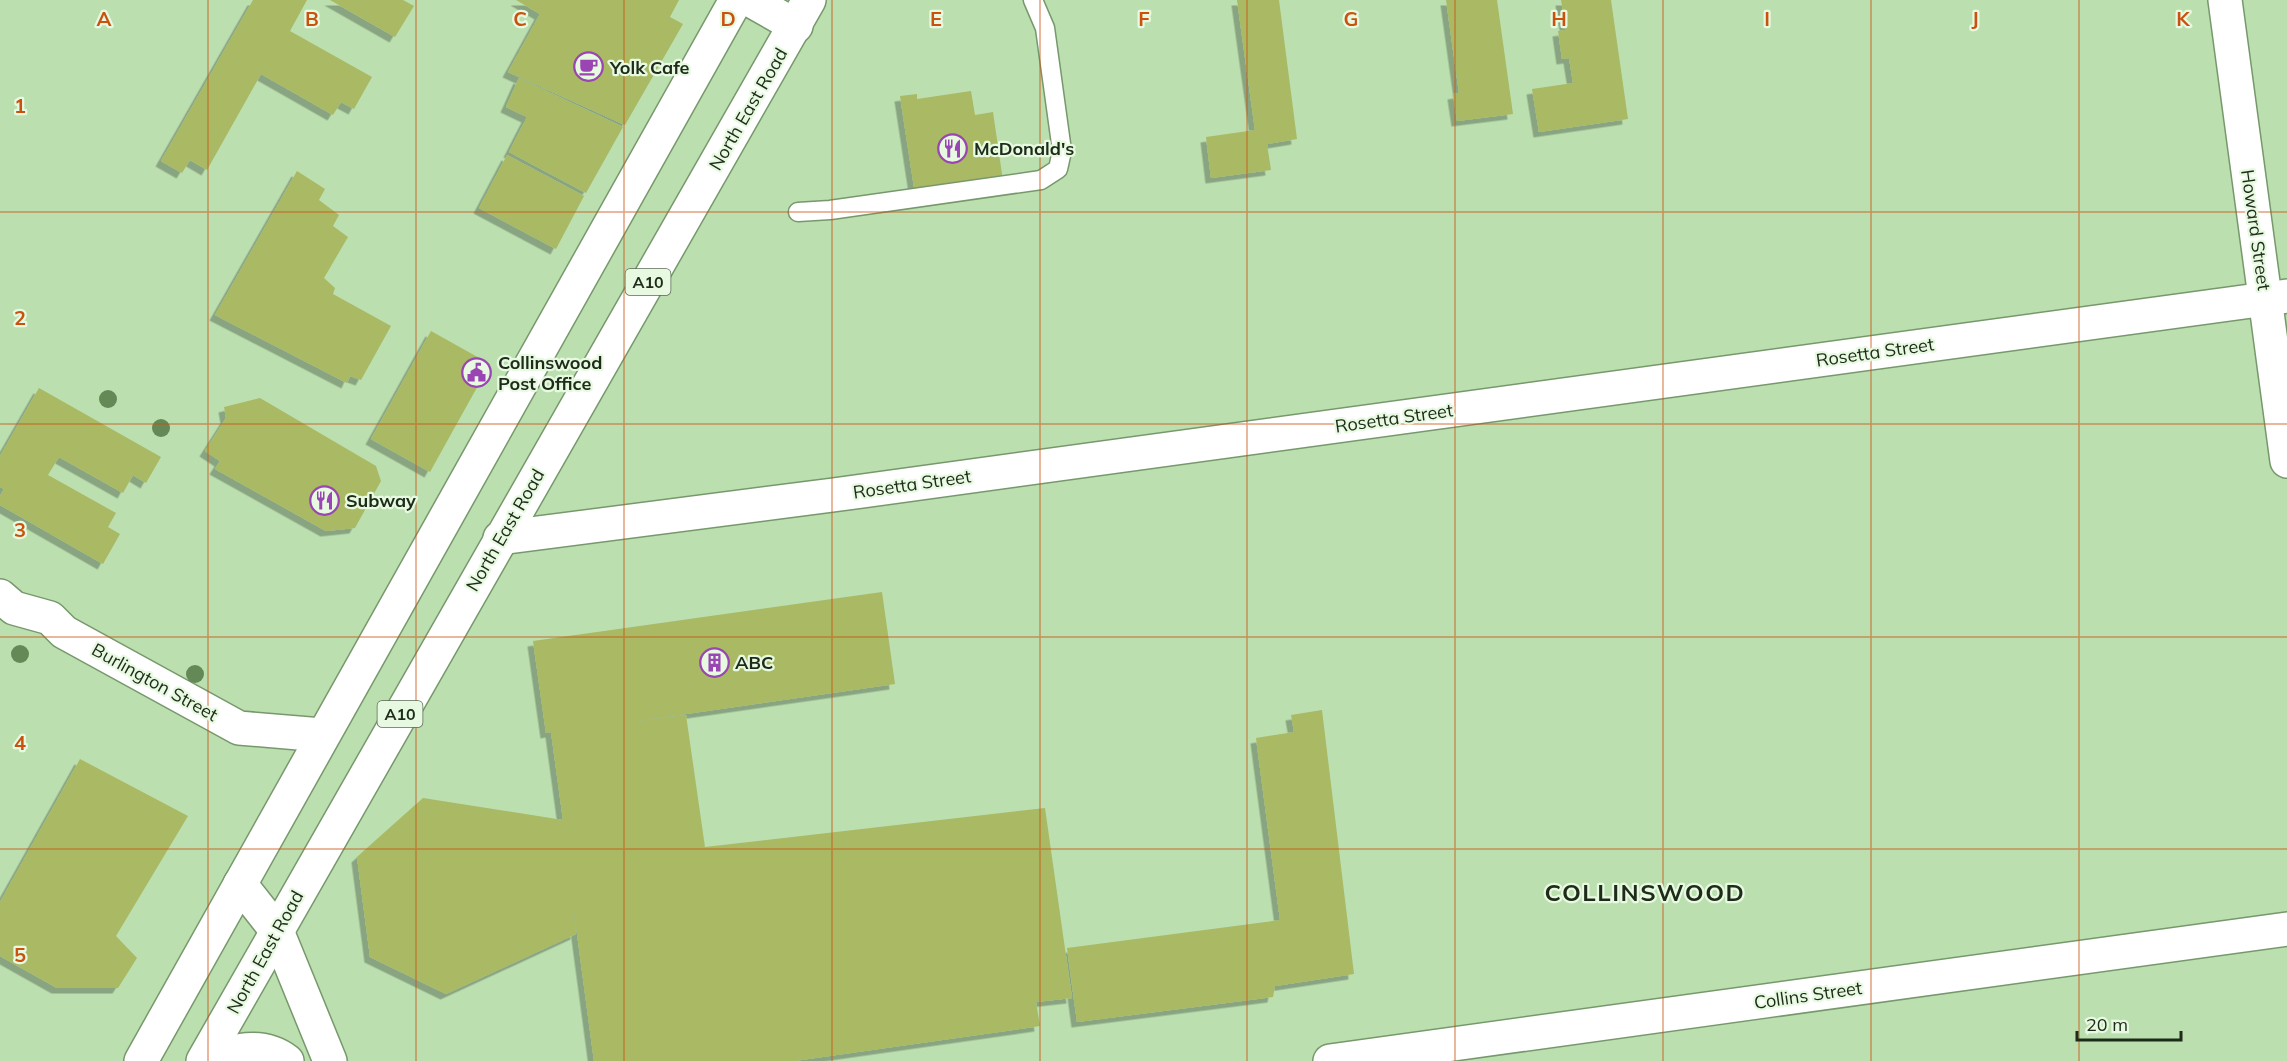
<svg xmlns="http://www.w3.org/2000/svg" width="2287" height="1061" font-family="Mulish,sans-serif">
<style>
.building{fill:#aab964;filter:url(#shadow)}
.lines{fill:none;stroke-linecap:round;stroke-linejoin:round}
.service-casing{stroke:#77986c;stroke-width:21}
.minor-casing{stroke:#77986c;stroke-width:36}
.tertiary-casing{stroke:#77986c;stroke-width:36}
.trunk-casing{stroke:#77986c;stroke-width:36}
.service{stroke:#fff;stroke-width:18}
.minor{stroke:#fff;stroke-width:33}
.tertiary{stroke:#fff;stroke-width:33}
.trunk{stroke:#fff;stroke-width:33}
.tree{fill:#658857}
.grid{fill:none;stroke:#ca520e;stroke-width:1.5;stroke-opacity:0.55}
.labels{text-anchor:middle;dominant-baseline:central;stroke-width:4.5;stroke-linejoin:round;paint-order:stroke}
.shield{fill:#e7fae1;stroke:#5a6954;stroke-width:1.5}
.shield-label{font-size:16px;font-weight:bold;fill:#1d2b18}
.poi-label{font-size:18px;font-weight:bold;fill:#1d2b18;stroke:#e7fae1;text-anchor:start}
.street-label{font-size:18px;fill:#1d2b18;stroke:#e7fae1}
.district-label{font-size:24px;font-weight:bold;letter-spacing:1.5px;fill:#1d2b18;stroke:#e7fae1}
.grid-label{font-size:20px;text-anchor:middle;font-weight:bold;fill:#ca520e;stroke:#e7fae1;stroke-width:4.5;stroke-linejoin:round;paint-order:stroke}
</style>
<defs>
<filter id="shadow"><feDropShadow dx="-5.5" dy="5.5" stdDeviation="0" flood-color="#0004"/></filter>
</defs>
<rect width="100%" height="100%" fill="#bbdfaf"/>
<g class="building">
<path d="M253 0H307L290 31 372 77 354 109 341 102 333 115 261 74 207 170 190 160 182 173 161 161Z"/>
<path d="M330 0H403L414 6 395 37Z"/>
<path d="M516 0H679L670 17 683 24 625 125 508 72 540 14Z"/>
<path d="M1237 0H1279L1297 139 1267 144 1271 170 1211 178 1206 137 1255 130Z"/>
<path d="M1446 0H1497L1513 114 1457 121 1453 94 1459 93Z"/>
<path d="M1561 0H1611L1628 119 1539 132 1532 89 1573 83 1569 58 1562 59 1558 31 1566 30Z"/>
<path d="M519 78 623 127 586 193 509 152 527 117 506 107Z"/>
<path d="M971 91 975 115 993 112 1003 181 915 194 900 96 917 94V99Z"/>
<path d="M507 155 584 196 556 249 479 208Z"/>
<path d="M297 171 325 189 319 200 339 215 333 226 348 237 324 278 335 288 333 294 391 326 361 380 350 376 347 383 215 315Z"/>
<path d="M431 331 490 364 430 472 371 439Z"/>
<path d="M39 388 161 457 146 483 133 475 123 493 59 457 48 475 116 513 108 527 120 534 103 564 0 505V496L4 489 0 487V456Z"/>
<path d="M260 398 376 466 381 481 355 528 326 531 215 469 220 461 205 451 226 418 224 407Z"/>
<path d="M882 592 895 684 623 723 686 715 705 847 1045 808 1072 998 1036 1002 1040 1026 794 1061H594L573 904 576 934 446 994 370 957 357 857 423 798 563 820 551 732 546 733 533 641Z"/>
<path d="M1322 710 1354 974 1275 986 1273 997 1077 1022 1067 948 1280 920 1256 738 1294 732 1291 715Z"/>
<path d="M80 759 188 816 116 936 137 958 118 988H57L0 956V902Z"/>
</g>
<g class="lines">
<defs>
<path id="service" d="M798 212 830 210 1041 180 1058 169 1062 151 1045 28 1033 0"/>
<g id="minor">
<path d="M2225 0 2287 461"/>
<path d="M500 538 833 495 2287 296"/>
<path d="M0 596 14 608 50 618 64 632 239 728 322 735"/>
<path d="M1330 1061 2287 929"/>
</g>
<path id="tertiary" d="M277 931 330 1061"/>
<g id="trunk">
<path d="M750 0 796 26"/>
<path d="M240 884 277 931"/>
<path d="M141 1061 736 0"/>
<path d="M203 1061 809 0"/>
<path d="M205 1061C233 1051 261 1041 287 1061"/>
</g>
</defs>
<use href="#service" class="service-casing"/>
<use href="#minor" class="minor-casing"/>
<use href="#tertiary" class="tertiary-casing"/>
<use href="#trunk" class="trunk-casing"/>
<use href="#service" class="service"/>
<use href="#minor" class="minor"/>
<use href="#tertiary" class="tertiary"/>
<use href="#trunk" class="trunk"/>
</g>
<g class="tree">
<circle cx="108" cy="399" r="9"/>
<circle cx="161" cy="428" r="9"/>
<circle cx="20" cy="654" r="9"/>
<circle cx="195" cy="674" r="9"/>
</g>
<path class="grid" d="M208 0V1061M416 0V1061M624 0V1061M832 0V1061M1040 0V1061M1247 0V1061M1455 0V1061M1663 0V1061M1871 0V1061M2079 0V1061M0 212H2287M0 424H2287M0 637H2287M0 849H2287"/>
<defs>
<symbol id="cafe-ring" viewBox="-11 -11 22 22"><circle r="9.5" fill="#e7fae1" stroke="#9a45b3" stroke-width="1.5"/><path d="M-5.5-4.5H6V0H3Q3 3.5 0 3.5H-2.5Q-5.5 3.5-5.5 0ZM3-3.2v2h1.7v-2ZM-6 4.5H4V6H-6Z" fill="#9a45b3"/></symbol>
<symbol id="restaurant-ring" viewBox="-11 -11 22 22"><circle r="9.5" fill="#e7fae1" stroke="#9a45b3" stroke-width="1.5"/><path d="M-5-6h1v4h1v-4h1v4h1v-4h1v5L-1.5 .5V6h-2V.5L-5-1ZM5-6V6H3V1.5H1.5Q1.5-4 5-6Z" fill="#9a45b3"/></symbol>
<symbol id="civic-ring" viewBox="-11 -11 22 22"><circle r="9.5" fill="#e7fae1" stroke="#9a45b3" stroke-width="1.5"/><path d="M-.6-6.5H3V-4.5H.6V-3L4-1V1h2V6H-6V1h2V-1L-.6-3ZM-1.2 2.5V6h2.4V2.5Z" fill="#9a45b3"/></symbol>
<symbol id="building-ring" viewBox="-11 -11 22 22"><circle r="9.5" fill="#e7fae1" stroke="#9a45b3" stroke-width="1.5"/><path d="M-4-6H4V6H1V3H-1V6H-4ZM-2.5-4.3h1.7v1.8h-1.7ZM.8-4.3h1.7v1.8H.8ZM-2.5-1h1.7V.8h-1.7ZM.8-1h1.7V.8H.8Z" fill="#9a45b3"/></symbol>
</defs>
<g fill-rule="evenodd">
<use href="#cafe-ring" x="572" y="50" width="33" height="33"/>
<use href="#restaurant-ring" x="936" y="132" width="33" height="33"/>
<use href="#civic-ring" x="460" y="356" width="33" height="33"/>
<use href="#restaurant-ring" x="308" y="484" width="33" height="33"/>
<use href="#building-ring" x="698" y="646" width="33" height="33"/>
</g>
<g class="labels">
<g class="shield">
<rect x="625.5" y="269" width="45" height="26" rx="4.5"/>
<rect x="377.5" y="701" width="45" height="26" rx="4.5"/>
</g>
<g class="shield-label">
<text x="648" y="282">A10</text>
<text x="400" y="714">A10</text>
</g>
<g class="poi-label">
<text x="610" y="67">Yolk Cafe</text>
<text x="974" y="148">McDonald's</text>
<text x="498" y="362">Collinswood<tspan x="498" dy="21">Post Office</tspan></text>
<text x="346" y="500">Subway</text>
<text x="735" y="662">ABC</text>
</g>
<g class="street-label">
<text transform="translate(748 109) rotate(-60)">North East Road</text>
<text transform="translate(2256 230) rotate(82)">Howard Street</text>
<text transform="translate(1875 352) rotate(-8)">Rosetta Street</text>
<text transform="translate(1394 418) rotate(-8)">Rosetta Street</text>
<text transform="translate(912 484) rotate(-8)">Rosetta Street</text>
<text transform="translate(505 530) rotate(-60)">North East Road</text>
<text transform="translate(155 682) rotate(29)">Burlington Street</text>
<text transform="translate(265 952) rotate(-61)">North East Road</text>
<text transform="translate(1808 995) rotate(-8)">Collins Street</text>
</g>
<g class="district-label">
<text x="1645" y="892">COLLINSWOOD</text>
</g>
</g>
<g class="grid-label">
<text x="104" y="26">A</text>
<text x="312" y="26">B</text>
<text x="520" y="26">C</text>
<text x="728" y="26">D</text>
<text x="936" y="26">E</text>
<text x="1144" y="26">F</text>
<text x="1351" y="26">G</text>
<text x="1559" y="26">H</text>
<text x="1767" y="26">I</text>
<text x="1975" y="26">J</text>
<text x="2183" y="26">K</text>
<text x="20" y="113">1</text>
<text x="20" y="325">2</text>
<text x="20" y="537">3</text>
<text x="20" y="750">4</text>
<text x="20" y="962">5</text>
</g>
<path d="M2077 1031v9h104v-9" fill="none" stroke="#1d2b18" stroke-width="3"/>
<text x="2086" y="1031" font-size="18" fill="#1d2b18" stroke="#e7fae1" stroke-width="4.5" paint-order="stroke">20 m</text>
</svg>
